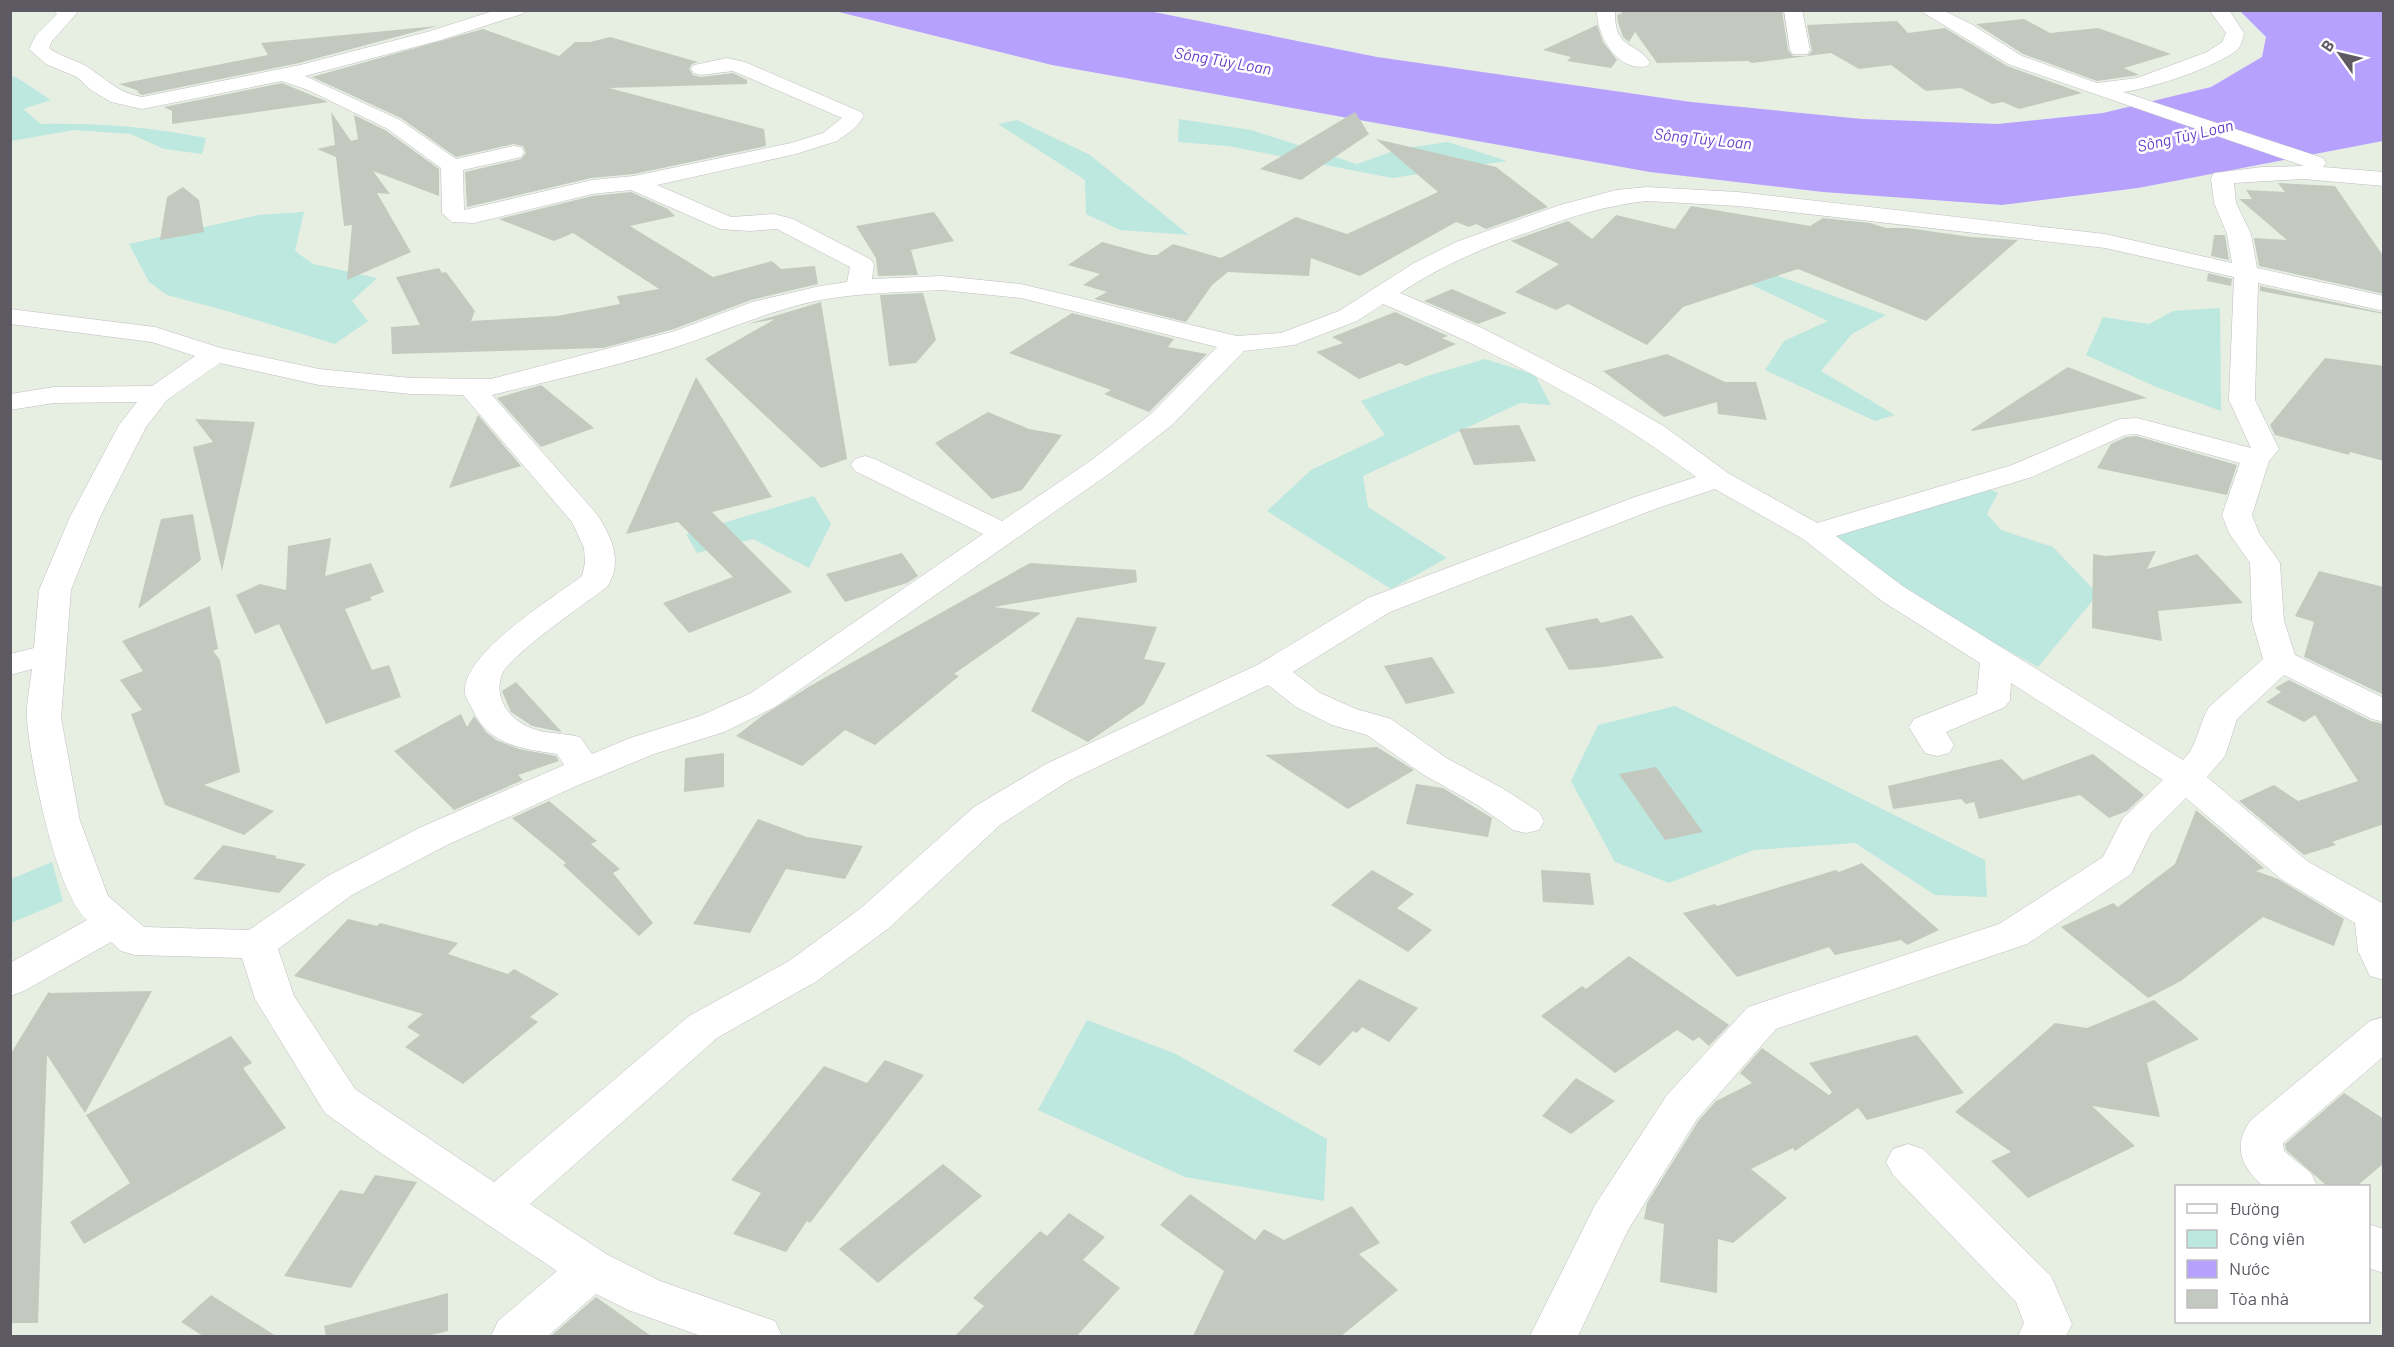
<svg xmlns="http://www.w3.org/2000/svg" width="2394" height="1347" font-family="Barlow,sans-serif">
<style>
.green{fill:#bde8df}
.water{fill:#b7a1ff}
.building{fill:#c4c9bf}
.lines{fill:none;stroke-linecap:round;stroke-linejoin:round}
.minor-casing{stroke:#c0bcc4;stroke-width:1}
.minor{fill:#fff;fill-rule:evenodd}
.labels{text-anchor:middle;dominant-baseline:central;stroke-width:5;stroke-linejoin:round;paint-order:stroke}
.far-water-label{font-size:16px;font-style:italic;fill:#683dc9;stroke:#fff}
</style>
<rect width="100%" height="100%" fill="#e7eee2"/>
<g class="green">
<path d="M11 76 16 77 51 100 23 109 41 124C100 123 148 127 206 138L202 154 164 149 131 134 74 130 11 141Z"/>
<path d="M1179 119 1251 130 1357 164 1399 149 1448 142 1507 161 1392 178 1228 146 1178 142Z"/>
<path d="M1017 120 1090 155 1189 235 1120 230 1086 214 1085 180 998 124Z"/>
<path d="M304 212 295 251 313 264 377 278 352 301 368 321 335 344 220 309 167 295 149 282 129 244 258 215Z"/>
<path d="M1754 267 1886 315 1852 334 1821 371 1895 415 1875 421 1765 370 1784 341 1828 321 1737 278Z"/>
<path d="M2220 308 2221 411 2154 386 2086 355 2103 317 2149 324 2173 311Z"/>
<path d="M1485 359 1535 375 1551 405 1520 403 1363 476 1368 507 1447 558 1391 589 1267 511 1311 470 1385 435 1361 401 1427 376Z"/>
<path d="M1968 480 1998 493 1987 514 2001 530 2053 547 2098 594 2038 667 1901 592 1818 524Z"/>
<path d="M814 496 831 524 809 568 753 539 697 553 686 534Z"/>
<path d="M1675 706 1985 860 1987 897 1935 895 1855 843 1754 850 1669 883 1615 862 1571 781 1598 725Z"/>
<path d="M52 862 63 901 11 923V879Z"/>
<path d="M1087 1020 1176 1054 1327 1139 1324 1201 1185 1177 1038 1110Z"/>
</g>
<path class="water" d="M835 11H1149L1377 57 1691 102 1862 119 1998 124 2103 113 2211 87 2262 57 2266 37 2240 11H2383V141L2138 188 2002 205 1823 192 1650 172 1052 65Z"/>
<g class="building">
<path d="M1620 10 1782 11 1788 50 1793 56H1807L1812 51 1807 25 1897 21 1908 33 1945 28 2007 66 2082 93 2019 109 2003 102 1992 104 1961 88 1926 91 1891 65 1859 69 1831 53 1752 63 1748 61 1657 63 1635 32 1629 42 1623 37 1618 22 1617 15 1622 13Z"/>
<path d="M2024 19 2050 33 2098 28 2171 54 2124 68 2139 75 2097 81 2023 54 1976 24Z"/>
<path d="M1597 25 1603 42 1617 60 1611 68 1567 61 1571 57 1543 50Z"/>
<path d="M437 26 299 63 142 95 137 92 139 91 119 84 268 55 261 43Z"/>
<path d="M483 29 559 56 575 42H590L610 37 698 62 692 64 689 69 693 75 701 77 733 73 747 80V84L609 88 764 129 766 146 634 174 591 178 467 207 465 172 521 159 526 153 523 146 513 144 456 157 401 118 312 77Z"/>
<path d="M282 83 328 102 172 124V111L164 107Z"/>
<path d="M331 112 351 141 358 139 354 115 385 130 439 169V196L373 171 390 194 377 193 411 252 347 280 352 225 344 226 336 157 317 149 335 145Z"/>
<path d="M1355 112 1369 134 1301 180 1260 169Z"/>
<path d="M1376 139 1496 167 1548 207 1486 229 1476 224 1469 227 1456 222 1360 276 1311 258 1309 276 1228 272 1212 285 1186 322 1094 299 1107 292 1083 285 1100 274 1068 265 1102 242 1150 255H1157L1173 244 1221 258 1296 217 1347 234 1438 192Z"/>
<path d="M2278 183 2335 186 2384 257V294L2259 266 2254 238 2287 240 2239 199H2252L2246 190 2285 192Z"/>
<path d="M183 187 199 200 204 232 160 240 167 197Z"/>
<path d="M631 192 668 209 675 216 630 226 713 277 772 261 781 269 815 266 818 284 751 300 674 329 603 348 392 354 391 327 420 325 396 277 439 268 442 273 446 272 475 311 471 321 557 316 620 304 617 296 659 289 573 233 554 241 499 219 592 196Z"/>
<path d="M1691 206 1810 226 1823 218 1870 223 1886 228H1907L1971 237 2018 240 1926 321 1798 269 1683 307 1647 345 1568 304 1556 310 1515 292 1559 264 1511 241 1568 221 1592 239 1616 215 1675 229Z"/>
<path d="M934 212 954 241 911 250 918 275 878 276 876 258 856 226Z"/>
<path d="M2214 235H2225L2229 260 2211 256Z"/>
<path d="M2208 273 2232 279 2231 286 2207 281Z"/>
<path d="M2260 286 2384 313V314L2260 291Z"/>
<path d="M1452 289 1507 313 1478 324 1424 301Z"/>
<path d="M923 293 936 340 916 363 889 366 880 295Z"/>
<path d="M821 302 847 459 821 468 705 359 775 319 748 324Z"/>
<path d="M1395 312 1448 336 1442 338 1456 344 1406 366 1400 363 1359 379 1316 352 1343 343 1332 337Z"/>
<path d="M1072 313 1174 339 1168 347 1207 354 1149 412 1104 394 1111 390 1009 353Z"/>
<path d="M1667 354 1725 382H1756L1767 420 1718 414 1717 402 1664 417 1603 371Z"/>
<path d="M2325 358 2384 366V461L2350 452 2349 455 2275 435 2270 425Z"/>
<path d="M2068 367 2147 398 1972 431 1971 430Z"/>
<path d="M696 377 772 497 712 512 792 592 689 633 663 603 733 577 678 522 626 534Z"/>
<path d="M541 385 594 428 541 447 497 398Z"/>
<path d="M988 412 1029 429 1062 435 1022 490 992 499 935 443Z"/>
<path d="M478 415 521 466 449 488Z"/>
<path d="M195 419 255 422 222 571 193 447 213 442Z"/>
<path d="M1519 425 1536 461 1474 465 1459 429Z"/>
<path d="M2136 436 2237 465 2227 495 2097 468 2111 444 2126 437Z"/>
<path d="M193 514 201 560 138 609 161 519Z"/>
<path d="M331 538 325 576 371 563 384 592 370 597 372 600 345 609 372 670 389 665 401 697 326 724 279 624 255 634 236 595 260 584 286 590 288 546Z"/>
<path d="M2156 551 2147 569 2197 554 2243 603 2158 611 2162 641 2092 628 2093 554 2106 556Z"/>
<path d="M902 553 918 576 907 583 845 602 826 574Z"/>
<path d="M1030 563 1136 570 1137 582 994 607 1041 613 954 674 959 676 875 745 845 730 802 766 736 736 762 716 810 686Z"/>
<path d="M2319 571 2384 587V695L2304 657 2314 622 2295 616Z"/>
<path d="M210 606 218 649 213 651 220 660 240 772 204 785 274 811 244 835 165 805 131 714 142 710 120 680 143 671 122 641Z"/>
<path d="M1632 615 1664 658 1604 667 1569 670 1545 628 1597 618 1601 623Z"/>
<path d="M1077 617 1157 627 1144 659 1166 663 1144 704 1088 742 1031 711Z"/>
<path d="M1432 657 1455 693 1406 704 1384 666Z"/>
<path d="M2289 680 2371 721 2384 724V824L2332 842 2336 845 2304 855 2239 801 2274 785 2298 801 2358 781 2315 715 2304 722 2266 702 2281 692 2275 688Z"/>
<path d="M516 682 561 731V732L532 726 511 712 502 691Z"/>
<path d="M461 714 467 727 474 716 486 732 496 740 519 749 556 756 559 761 518 775 523 780 454 810 394 751Z"/>
<path d="M1377 747 1414 770 1348 809 1265 755Z"/>
<path d="M724 753V787L684 792 685 758Z"/>
<path d="M2093 754 2144 795 2127 811 2109 818 2080 795 1979 819 1974 802 1966 804 1961 799 1893 809 1888 786 2002 759 2023 780Z"/>
<path d="M1656 767 1703 832 1665 840 1619 774Z"/>
<path d="M1416 784 1443 788 1492 818 1488 837 1406 824Z"/>
<path d="M549 801 597 841 591 844 620 869 613 873 653 923 639 936 563 865 566 863 512 818Z"/>
<path d="M2196 810 2264 868 2256 871 2278 879 2344 919 2334 946 2263 917 2181 981 2148 998 2061 927 2113 903 2118 907 2175 864Z"/>
<path d="M758 819 807 837 863 846 845 879 786 869 750 933 693 924Z"/>
<path d="M223 845 277 856 275 858 306 864 279 893 193 879Z"/>
<path d="M1862 863 1939 930 1907 945 1901 940 1835 955 1829 947 1737 977 1683 913 1715 904 1717 906 1836 870 1839 872Z"/>
<path d="M1372 870 1414 894 1397 908 1432 930 1408 952 1331 905Z"/>
<path d="M1541 870 1590 873 1594 905 1543 902Z"/>
<path d="M348 919 377 926 380 923 458 943 448 954 508 974 514 969 559 994 530 1017 538 1022 463 1084 405 1047 420 1035 407 1027 423 1014 294 976Z"/>
<path d="M1629 956 1722 1020 1729 1025 1709 1046 1699 1037 1693 1041 1677 1030 1615 1073 1541 1016 1582 986 1586 989Z"/>
<path d="M1359 979 1418 1008 1389 1042 1362 1027 1357 1033 1353 1031 1320 1066 1293 1051Z"/>
<path d="M49 991V993L152 991 85 1113 47 1055 38 1323H10V1055Z"/>
<path d="M2154 1000 2199 1039 2147 1063 2160 1117 2092 1106 2135 1146 2028 1198 1991 1161 2011 1152 1955 1112 2055 1023 2087 1028Z"/>
<path d="M1917 1035 1964 1093 1867 1120 1858 1108 1795 1151 1793 1148 1751 1169 1787 1198 1733 1243 1718 1239 1717 1293 1660 1282 1664 1224 1644 1219 1647 1203 1699 1120 1716 1101 1752 1083 1740 1073 1762 1048 1829 1095 1832 1092 1809 1063Z"/>
<path d="M231 1036 252 1063 243 1068 286 1128 84 1244 70 1222 130 1183 86 1115Z"/>
<path d="M885 1060 924 1075 810 1223 807 1221 786 1252 733 1234 761 1193 731 1180 824 1066 867 1083Z"/>
<path d="M1576 1078 1615 1101 1571 1134 1542 1116Z"/>
<path d="M2344 1093 2384 1119V1163L2357 1186H2327L2286 1150 2285 1144Z"/>
<path d="M943 1164 982 1196 878 1283 839 1249Z"/>
<path d="M375 1175 417 1182 351 1288 284 1276 340 1190 363 1194Z"/>
<path d="M1190 1194 1255 1240 1264 1229 1284 1240 1352 1206 1380 1243 1359 1254 1398 1290 1341 1336H1193L1224 1271 1160 1225Z"/>
<path d="M1069 1213 1105 1237 1083 1260 1120 1288 1077 1336H955L984 1306 973 1298 1040 1231 1047 1236Z"/>
<path d="M448 1293V1331L427 1336H326L324 1326Z"/>
<path d="M211 1295 276 1336H203L181 1322Z"/>
<path d="M596 1297 651 1336H551Z"/>
</g>
<g class="lines">
<defs>
<g id="minor">
<path d="M54 10H75L77 13 52 41 49 48C62 58 79 60 92 70 111 83 118 92 142 97L300 65 427 32 496 10H525L522 14 441 40 305 76 400 120 456 159 513 146 521 147 524 152 521 157 463 170 464 210 592 180 634 176 791 143 823 133 842 118 733 71 701 75 694 73 691 69 694 65 727 58 745 62 861 112 864 116 855 128 837 141 796 154 657 185 731 217 774 214 793 219 870 259 874 264 872 279 942 276 1021 284 1237 336 1281 333 1339 311 1414 263 1456 242 1560 205 1616 190 1647 187 1738 192 2105 234 2232 263 2227 234 2214 203 2211 178 2214 173 2262 167 2304 166 2008 64 1919 10H1943L1971 24 2022 56 2097 83 2137 78 2207 52 2222 42 2226 33 2209 10H2229L2244 33C2243 39 2241 46 2237 50 2216 67 2150 89 2123 92L2323 158 2326 163 2323 167 2384 172V186L2303 179 2234 183 2236 203 2251 234 2257 268 2384 296V311L2258 283 2255 400 2279 449 2269 461 2252 515 2259 533 2280 563 2284 621 2295 655 2384 698V722L2372 719 2284 675 2237 719 2225 756 2207 777 2307 861 2384 904V980L2370 976 2358 951 2355 923 2281 879 2186 798 2151 833 2131 874 2027 944 1776 1029 1697 1119 1628 1230 1578 1336H1530L1595 1205 1667 1095 1748 1007 1999 924 2103 857 2123 818 2163 780 2011 683 2010 700 2005 707 1946 732 1954 745 1949 753 1937 756 1925 753 1909 727 1914 719 1977 694 1980 663 1882 601 1803 539 1715 489 1655 509 1390 612 1293 672 1320 693 1356 709 1391 719 1448 759 1502 788 1539 812 1544 821 1539 830 1526 833 1513 830 1476 804 1424 775 1367 735 1332 725 1296 707 1268 685 1070 780 1000 825 889 928 817 981 717 1038 530 1204 608 1255 660 1281 775 1321 782 1336H701L628 1310 596 1294 548 1336H491L498 1321 557 1271 378 1151 325 1113 255 999 242 958 135 955 121 951 111 942 24 991 10 996V963L87 920C55 891 31 765 27 720 26 704 30 685 32 669L10 675V654L34 648 39 590 70 517 119 425 137 402 54 403 10 410V394L54 387 152 386 195 356 152 342 10 324V309L155 327 221 348 319 369 411 378 491 379 675 331 752 302 820 286 847 282 850 267 777 229 750 231 720 229 631 190 592 194 474 223 452 222 442 213 441 168 386 128 308 90 282 81 142 109 111 102 91 90 77 77 46 64 29 49 36 35 57 14ZM1647 201 1738 206 2105 248 2234 277 2229 400 2251 448 2137 418 2120 419 2012 465 1817 523 1728 473 1665 427 1593 385 1482 328 1400 293C1444 264 1483 248 1532 231 1570 217 1607 205 1647 201ZM942 290 1021 298 1217 347 1152 413 1093 459 1002 521 875 459 865 456 855 459 851 465 855 471 983 534 751 693 700 716 630 738 592 754 580 737C565 733 545 734 531 728 509 719 493 698 502 674 509 656 587 602 607 587 624 562 611 534 595 512L492 395C560 378 629 364 694 341 736 326 776 309 820 300 860 293 901 292 942 290ZM1383 304C1494 351 1600 405 1696 477L1635 497 1368 598 1259 664 1046 764 974 807 861 908 789 961 689 1016 494 1182 355 1089 294 996 278 949 352 895 445 846 574 787 654 754 724 732 775 707 1113 471 1172 425 1244 351 1294 345 1357 321ZM220 363 319 385 411 394 463 395 572 522 584 548 585 563 582 576C553 598 461 654 465 693 466 698 470 705 473 710 488 745 523 749 557 754L564 765 419 828 326 877 249 930 144 927 108 896 80 821 61 718 71 590 100 517 146 427 167 400ZM2136 434 2240 463 2222 515 2229 533 2250 563 2252 621 2263 659 2209 707C2198 725 2198 746 2183 760L1904 587 1836 536 2032 477 2125 435Z"/>
<path d="M1597 10H1615C1614 50 1634 40 1650 62L1647 66C1618 73 1596 35 1597 10Z"/>
<path d="M1784 10H1802L1810 50 1807 54H1793L1790 50Z"/>
<path d="M2384 1017V1056L2283 1143 2284 1151 2311 1173 2317 1186H2263C2241 1167 2232 1145 2251 1120L2370 1021Z"/>
<path d="M1908 1144 1923 1149 2051 1276 2072 1324 2066 1336H2018L2024 1323 2016 1302 1893 1175 1886 1162 1893 1149Z"/>
<path d="M2368 1224 2384 1229V1273L2368 1268Z"/>
</g>
</defs>
<use href="#minor" class="minor-casing"/>
<use href="#minor" class="minor"/>
</g>
<g class="labels">
<g class="far-water-label">
<text transform="translate(1223 60) rotate(10)">Sông Túy Loan</text>
<text transform="translate(2185 135) rotate(-13)">Sông Túy Loan</text>
<text transform="translate(1703 138) rotate(6)">Sông Túy Loan</text>
</g>
</g>
<rect width="2394" height="1347" fill="none" stroke="#5e5a64" stroke-width="24"/>
<rect x="2175" y="1185" width="195" height="138" fill="#ffffff" stroke="#bfbdc1" stroke-width="1.5"/>
<rect x="2187" y="1204" width="30" height="9" fill="#ffffff" stroke="#bfbdc1" stroke-width="1.5"/>
<text x="2229" y="1215" font-size="18" fill="#5e5a64">Đường</text>
<rect x="2187" y="1230" width="30" height="18" fill="#bde8df" stroke="#bfbdc1" stroke-width="1.5"/>
<text x="2229" y="1245" font-size="18" fill="#5e5a64">Công viên</text>
<rect x="2187" y="1260" width="30" height="18" fill="#b7a1ff" stroke="#bfbdc1" stroke-width="1.5"/>
<text x="2229" y="1275" font-size="18" fill="#5e5a64">Nước</text>
<rect x="2187" y="1290" width="30" height="18" fill="#c4c9bf" stroke="#bfbdc1" stroke-width="1.5"/>
<text x="2229" y="1305" font-size="18" fill="#5e5a64">Tòa nhà</text>
<g transform="translate(2340 54) rotate(304)" stroke="#ffffff" stroke-width="4.5" paint-order="stroke">
<path d="M0-4.5L10 22L0 15L-10 22Z" fill="#5e5a64"/>
<text y="-9" font-size="16" font-weight="bold" text-anchor="middle" fill="#5e5a64">B</text>
</g>
</svg>
